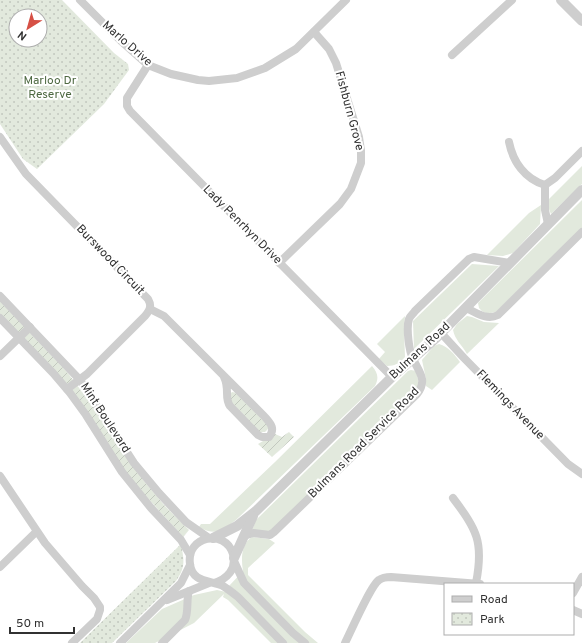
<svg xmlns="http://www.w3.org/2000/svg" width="582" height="643" font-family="Overpass,sans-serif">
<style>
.grass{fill:#e2e9dd}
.park{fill:url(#park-dots);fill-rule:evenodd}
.garden{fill:url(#garden-furrows)}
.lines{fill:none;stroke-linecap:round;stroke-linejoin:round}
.minor{stroke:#cecece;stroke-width:8}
.tertiary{stroke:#cecece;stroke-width:10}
.labels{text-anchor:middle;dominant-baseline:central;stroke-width:4;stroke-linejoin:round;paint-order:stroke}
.street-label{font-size:12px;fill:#313131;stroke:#fff}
.park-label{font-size:12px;fill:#4e6942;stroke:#fff}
</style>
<defs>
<pattern id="park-dots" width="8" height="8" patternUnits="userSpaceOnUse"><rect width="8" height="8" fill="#e2e9dd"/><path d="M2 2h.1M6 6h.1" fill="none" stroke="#c2c8be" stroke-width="1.8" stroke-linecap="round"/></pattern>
<pattern id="garden-furrows" width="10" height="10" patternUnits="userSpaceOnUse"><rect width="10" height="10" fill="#e2e9dd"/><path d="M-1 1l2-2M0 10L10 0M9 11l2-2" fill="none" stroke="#c2c8be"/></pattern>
</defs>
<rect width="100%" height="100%" fill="#fff"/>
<g class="grass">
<path d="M582 166V184L551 214 548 207 549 199Z"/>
<path d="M582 200V228L496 312C488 314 484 314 479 308L478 303Z"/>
<path d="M541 205 540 224 513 253 503 256 487 255 529 213Z"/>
<path d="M472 264 499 266 414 349 413 321Z"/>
<path d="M405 316 404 331 405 357C400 363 395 366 387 366L379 359 385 352 377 344Z"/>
<path d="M467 316 472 317 484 322 499 323 467 354C462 345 455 340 453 330L457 324Z"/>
<path d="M439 344C449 347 454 354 460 362L432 390 426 386V379L422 360 434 346Z"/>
<path d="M372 366C378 373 379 378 375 386L237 519C223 530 217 537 199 527L201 524H210L275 462Z"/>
<path d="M411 370 416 371 418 379V388L273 530 268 532 252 531 256 520 408 371Z"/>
<path d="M252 537 269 539 275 543 248 568V575L305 632 318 643H271L228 600 223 597 224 594 194 623 155 643H126L162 609 194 595 217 590 226 592 229 586 243 571C241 559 241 544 252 537Z"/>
</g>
<g class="park">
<path d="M0 0H62L114 53 128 64 129 70 104 104 37 169 23 159 0 124ZM16 16H40V40H16Z"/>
<path d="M181 544C184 560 186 567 176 581L112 643H80Z"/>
</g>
<g class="garden">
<path d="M0 301 67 372 96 410 144 481 165 506 189 530 183 537 135 484 28 343 0 314Z"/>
<path d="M232 392 237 393 269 426 268 429 265 432H260L230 401V394Z"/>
<path d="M289 432 294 437 272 457 258 444 275 434 282 437Z"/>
</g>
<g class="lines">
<g class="minor">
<path d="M80 0 121 41 148 65 171 74 198 80 209 81 237 78 265 68 296 49 346 0"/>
<path d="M452 55 512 0"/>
<path d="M148 65 127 98V106L130 111 392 377"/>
<path d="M0 137 26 174 148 299C152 306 150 310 145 316L87 374 67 389"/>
<path d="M509 142C513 162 525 179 545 185"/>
<path d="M548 224 545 210V185L555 178 582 151"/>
<path d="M279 263 340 204 351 189 361 163V150L359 137 336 63 329 49 314 32"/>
<path d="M0 296 80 380 134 463 159 493 186 522 209 538"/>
<path d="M466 308C476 312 486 321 498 315L582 232"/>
<path d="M150 309 164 316 264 416C270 423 276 428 269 437H262L258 435 230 406C224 398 230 389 224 377"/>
<path d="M0 318 53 373 70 393 86 415 122 472 151 508 181 540 190 555"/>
<path d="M441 333 464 358 568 464 582 474"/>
<path d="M0 356 30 327"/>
<path d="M0 476 45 543 82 586 94 598 100 607V610L97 619 72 643"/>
<path d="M453 498C477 530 484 542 476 583"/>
<path d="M244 536 253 533 270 535 274 532 417 394C428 380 419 372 413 359 409 351 406 328 409 319 410 316 413 314 415 311L469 259 474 257 510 263"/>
<path d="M234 561 244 583 293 633 305 643"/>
<path d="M0 567 36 532"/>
<path d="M214 583C227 579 237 569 233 554 225 528 186 536 190 564 192 583 211 580 223 586 228 589 233 593 238 597L283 643"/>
<path d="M573 593 582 577"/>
<path d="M167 600 209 583"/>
<path d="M573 610 582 614"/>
<path d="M120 643 181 583 190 565"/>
<path d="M162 643 185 620C189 611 186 600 189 591"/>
<path d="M345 643C351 631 371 585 379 580 383 577 387 577 391 577L480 584"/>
</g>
<g class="tertiary">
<path d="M561 0 582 21"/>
<path d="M213 538 237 526 256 511 392 377 436 338 582 190"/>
<path d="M234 558 253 516"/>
</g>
</g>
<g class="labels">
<g class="street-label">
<text transform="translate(127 44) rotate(41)">Marlo Drive</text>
<text transform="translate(349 111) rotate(75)">Fishburn Grove</text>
<text transform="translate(242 225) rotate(45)">Lady Penrhyn Drive</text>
<text transform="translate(110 260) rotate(46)">Burswood Circuit</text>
<text transform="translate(420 351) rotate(-43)">Bulmans Road</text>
<text transform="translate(510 405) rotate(46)">Flemings Avenue</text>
<text transform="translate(105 418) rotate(57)">Mint Boulevard</text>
<text transform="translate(364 443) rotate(-45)">Bulmans Road Service Road</text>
</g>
<g class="park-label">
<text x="50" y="81">Marloo Dr<tspan x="50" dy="14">Reserve</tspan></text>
</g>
</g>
<rect x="444" y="583" width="130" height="52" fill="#ffffff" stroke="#adadad"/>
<rect x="452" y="596" width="20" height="6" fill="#cecece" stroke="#adadad"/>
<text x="480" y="603" font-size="12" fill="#313131">Road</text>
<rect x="452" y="613" width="20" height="12" fill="url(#park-dots)" stroke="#adadad"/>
<text x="480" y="623" font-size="12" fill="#313131">Park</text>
<g transform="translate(28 28) rotate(217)"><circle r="19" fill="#ffffff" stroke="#adadad"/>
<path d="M0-3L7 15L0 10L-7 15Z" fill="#d65045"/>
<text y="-6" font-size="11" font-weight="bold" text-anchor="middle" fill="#313131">N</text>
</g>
<path d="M10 627v6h64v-6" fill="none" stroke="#313131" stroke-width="2"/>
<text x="16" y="627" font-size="12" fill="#313131" stroke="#ffffff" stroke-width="3" paint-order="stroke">50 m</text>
</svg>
